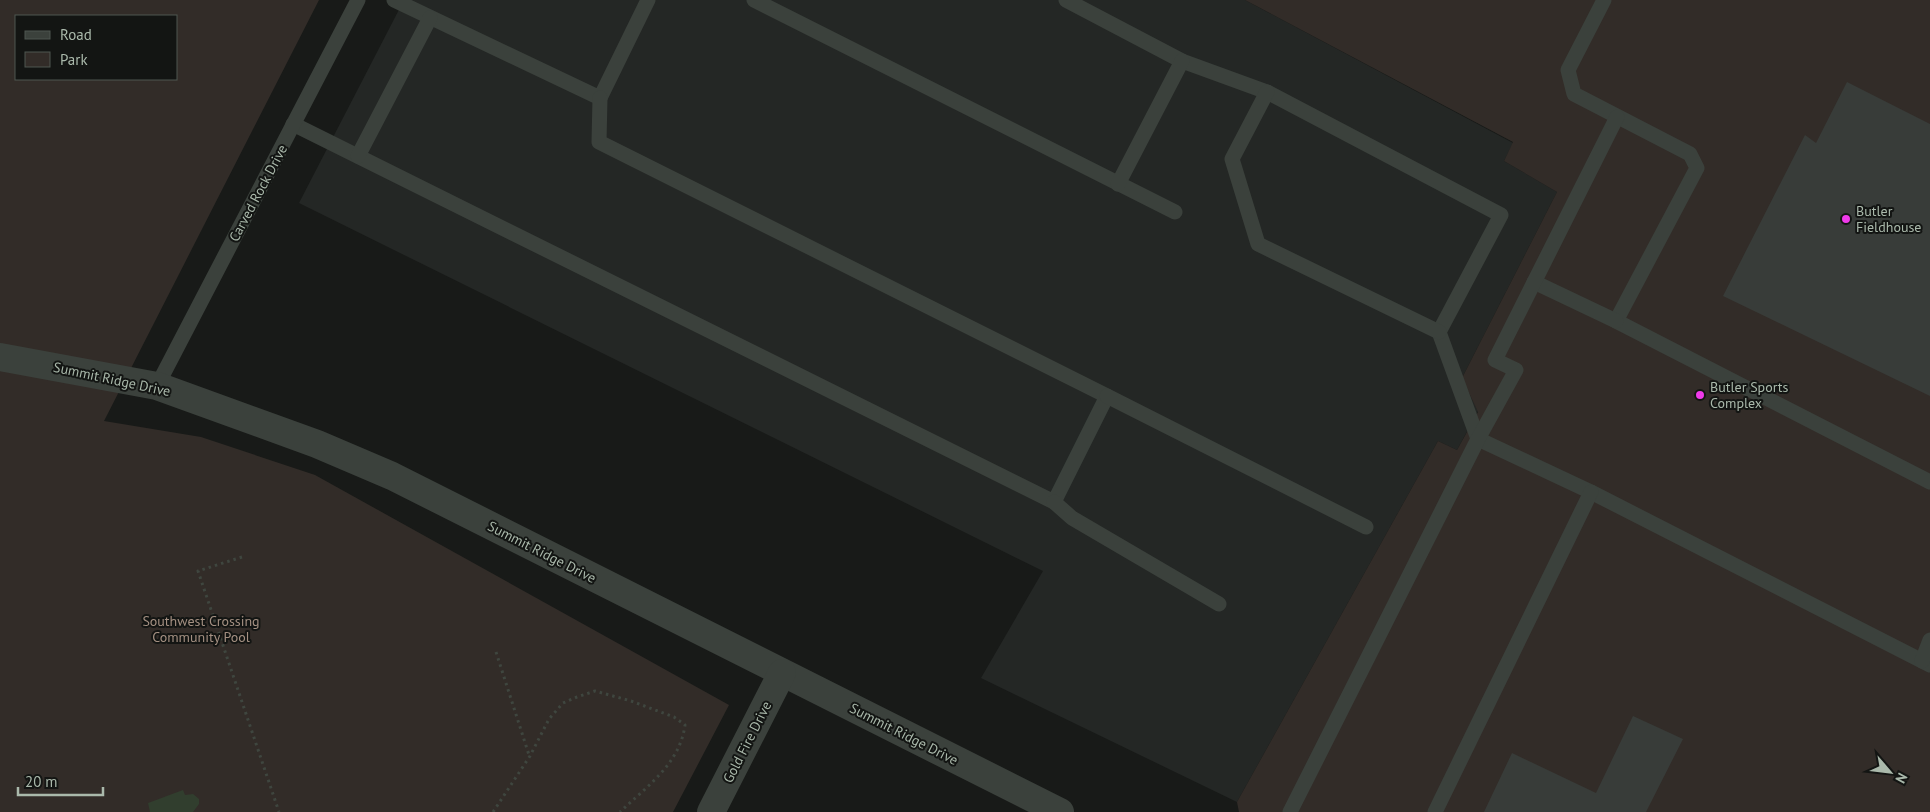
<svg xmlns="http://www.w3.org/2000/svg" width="1930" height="812" font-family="'PT Sans',sans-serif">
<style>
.built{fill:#242725}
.green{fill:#322c28;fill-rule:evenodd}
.water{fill:#313e2e}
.building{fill:#383c39}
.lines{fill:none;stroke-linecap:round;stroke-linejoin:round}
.path{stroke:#3f463f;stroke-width:3;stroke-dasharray:2.5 4;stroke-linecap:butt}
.service{stroke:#3b413c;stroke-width:15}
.minor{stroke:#3b413c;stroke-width:28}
.poi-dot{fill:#ef3aea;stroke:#131513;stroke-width:2}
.labels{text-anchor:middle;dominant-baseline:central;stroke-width:4;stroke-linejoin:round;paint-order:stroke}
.street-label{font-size:14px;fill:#aab9ab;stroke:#131513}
.poi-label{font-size:14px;fill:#aab9ab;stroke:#131513;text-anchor:start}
.park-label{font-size:14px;fill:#a49082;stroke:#131513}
</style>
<rect width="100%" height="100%" fill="#181a18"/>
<path class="built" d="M404 0H1245L1513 143 1504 161 1557 192 1462 378 1478 411 1457 450 1438 441 1237 802 981 678 1043 571 299 203Z"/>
<g class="green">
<path d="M0 0H319L104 421 201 437 315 475 729 705 673 812H0ZM16 16H176V79H16Z"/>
<path d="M1245 0H1930V812H1239L1237 802 1438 441 1457 450 1478 412 1462 378 1557 192 1504 161 1513 142Z"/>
</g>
<path class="water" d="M183 790 185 795 193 794 199 799V804L193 812H150L148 803Z"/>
<g class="building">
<path d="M1847 82 1930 124V396L1723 296 1805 135 1816 143Z"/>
<path d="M1633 716 1683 739 1646 812H1484L1512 753 1596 793Z"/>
</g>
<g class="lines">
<g class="path">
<path d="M242 557 198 571 279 812"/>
<path d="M496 652 529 755"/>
<path d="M493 812 530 756 549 719 563 703 577 697 595 691 631 701 674 717 685 725C680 764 646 787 620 812"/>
</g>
<g class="service">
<path d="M394 0 600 98 648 0"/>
<path d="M754 0 1175 212"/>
<path d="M1066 0 1182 61 1267 92 1501 215 1439 332 1478 439 1591 492 1930 665"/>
<path d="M1604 0 1568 70 1574 94 1690 154 1697 168 1616 321 1930 482"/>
<path d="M1267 92 1232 159 1258 244 1439 332"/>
<path d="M293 124 1054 502 1107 396 599 142 600 98"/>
<path d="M358 156 430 18"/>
<path d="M1118 184 1182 61"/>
<path d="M1534 282 1616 321"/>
<path d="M157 386 358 0"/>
<path d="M1107 396 1366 527"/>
<path d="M1054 502 1072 518 1219 604"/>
<path d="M1922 661 1930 640"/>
<path d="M1290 812 1478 439 1516 370 1495 360 1617 117"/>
<path d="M1435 812 1591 492"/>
</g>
<g class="minor">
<path d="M0 357 157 386 317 444 392 476 1060 812"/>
<path d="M711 812 782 673"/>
</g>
</g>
<g class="poi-dot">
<circle cx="1846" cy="219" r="5"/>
<circle cx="1700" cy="395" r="5"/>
</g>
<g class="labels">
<g class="street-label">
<text transform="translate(258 193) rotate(-62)">Carved Rock Drive</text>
<text transform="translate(112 379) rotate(12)">Summit Ridge Drive</text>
<text transform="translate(542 552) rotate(27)">Summit Ridge Drive</text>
<text transform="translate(904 734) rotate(27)">Summit Ridge Drive</text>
<text transform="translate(747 742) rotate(-63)">Gold Fire Drive</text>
</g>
<g class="poi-label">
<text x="1856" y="211">Butler<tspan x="1856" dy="16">Fieldhouse</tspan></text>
<text x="1710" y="387">Butler Sports<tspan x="1710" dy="16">Complex</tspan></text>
</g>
<g class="park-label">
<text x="201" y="621">Southwest Crossing<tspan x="201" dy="16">Community Pool</tspan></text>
</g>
</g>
<rect x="15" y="15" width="162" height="65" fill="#131513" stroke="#4f5750"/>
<rect x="25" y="31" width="25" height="8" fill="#3b413c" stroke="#4f5750"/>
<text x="60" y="40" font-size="15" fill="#aab9ab">Road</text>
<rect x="25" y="52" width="25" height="15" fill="#322c28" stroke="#4f5750"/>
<text x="60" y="65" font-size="15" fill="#aab9ab">Park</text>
<g transform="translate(1890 772) rotate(118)" stroke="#131513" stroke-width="4" paint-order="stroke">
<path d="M0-4L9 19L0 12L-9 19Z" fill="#aab9ab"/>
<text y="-8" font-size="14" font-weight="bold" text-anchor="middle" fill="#aab9ab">N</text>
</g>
<path d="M18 787v8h85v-8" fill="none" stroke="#aab9ab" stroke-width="2.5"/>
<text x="25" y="787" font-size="15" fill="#aab9ab" stroke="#131513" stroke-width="4" paint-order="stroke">20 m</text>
</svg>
